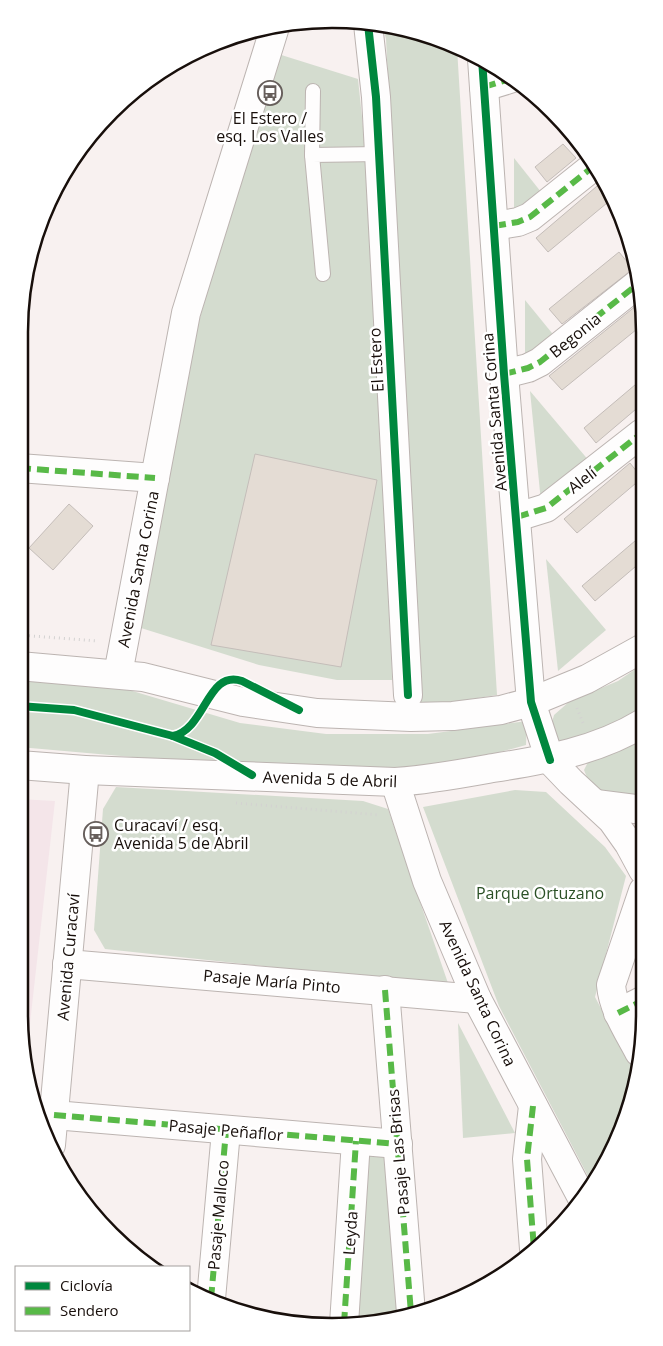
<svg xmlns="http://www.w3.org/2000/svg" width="663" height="1346" font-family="'Open Sans',sans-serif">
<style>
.education{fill:#f4e5e9}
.green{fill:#d4dccf}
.building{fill:#e4dcd4;stroke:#c4bdb9}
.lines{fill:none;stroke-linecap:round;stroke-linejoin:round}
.lane-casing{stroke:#bcb4b1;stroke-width:16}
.street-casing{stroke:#bcb4b1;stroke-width:30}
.secondary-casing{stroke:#bcb4b1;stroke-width:30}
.path{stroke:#d3d2d1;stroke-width:3;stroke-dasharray:1 4;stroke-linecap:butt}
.lane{stroke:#fefdfd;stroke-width:14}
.street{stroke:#fefdfd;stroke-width:28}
.secondary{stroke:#fefdfd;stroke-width:28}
.quiet{stroke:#58b947;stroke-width:6;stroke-dasharray:12 6;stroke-linecap:butt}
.cycleway-casing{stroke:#fff;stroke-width:11}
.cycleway{stroke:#00873e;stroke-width:8}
.labels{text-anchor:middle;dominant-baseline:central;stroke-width:5;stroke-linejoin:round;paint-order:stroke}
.poi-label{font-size:16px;fill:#180f0b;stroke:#fff}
.street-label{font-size:16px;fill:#180f0b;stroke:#fff}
.park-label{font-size:16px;fill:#2a5025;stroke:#fff}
.rim{fill:none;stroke:#180f0b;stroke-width:2.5}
</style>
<rect width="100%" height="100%" fill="#f8f1f0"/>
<path class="education" d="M19 799 55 801 26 1059 19 1014Z"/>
<g class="green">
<path d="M383 28 457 48 497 695 419 707 386 39Z"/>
<path d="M275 53 358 79 374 231 389 493 392 680H337L259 665 141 628 194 339Z"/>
<path d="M514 158 545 197 514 222Z"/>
<path d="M525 300 556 338 525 363Z"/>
<path d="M530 391 590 462 541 502Z"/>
<path d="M546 559 606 630 558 671Z"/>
<path d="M643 664V711L566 744 557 741 551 726 554 715 570 701 618 681Z"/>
<path d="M19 678 119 687 240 723 326 734H428L527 721 526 745 408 777 336 775 19 747Z"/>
<path d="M643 732V801C617 798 594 798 584 770L590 758Z"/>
<path d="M116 787 363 801 388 809 449 986 105 949 94 930 103 809Z"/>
<path d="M515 790 546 792 605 847 626 876 595 997 634 1071 612 1153 591 1182 499 1006 423 807Z"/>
<path d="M458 1023 515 1133 463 1138Z"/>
<path d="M365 1154 389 1155 403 1315 383 1321 354 1319Z"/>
</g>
<g class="building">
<path d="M563 144 576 158 547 182 535 167Z"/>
<path d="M603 181 613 198 548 252 536 238Z"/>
<path d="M619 252 633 269 562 324 549 309Z"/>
<path d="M642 301V325L562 390 549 376Z"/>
<path d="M642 379V404L596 443 584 428Z"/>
<path d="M255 454 377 480 341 667 211 645Z"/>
<path d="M630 463 642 478 577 533 564 519Z"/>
<path d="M69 504 93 526 53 570 29 548Z"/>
<path d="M642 535V561L595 601 582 586Z"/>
</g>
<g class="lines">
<defs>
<g id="lane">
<path d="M312 155 313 91"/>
<path d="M323 274 312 155 379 154"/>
</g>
<g id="street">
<path d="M368 24 376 97 408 695"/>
<path d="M484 87 513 78"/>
<path d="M494 226 518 222 530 217 594 166"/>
<path d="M504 374 528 368 540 362 639 283"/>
<path d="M19 468 155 478"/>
<path d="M517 517 546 508 642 433"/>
<path d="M118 674 186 313 274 30"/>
<path d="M67 964 477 999"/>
<path d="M385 990 411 1313"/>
<path d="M618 1013 644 1000"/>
<path d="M533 1106 527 1159 534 1249"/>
<path d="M54 1115 398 1144"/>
<path d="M51 1145 85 770"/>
<path d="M211 1299 226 1131"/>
<path d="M344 1324 356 1141"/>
</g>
<g id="secondary">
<path d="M482 59 504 374 531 702 550 760 571 782 612 820 629 844 643 870"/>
<path d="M19 666 143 677 243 702 317 713 411 717 453 716 501 710 531 702 587 679 643 648"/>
<path d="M19 765 85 770 395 782C428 780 460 774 493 768 545 760 597 751 643 723"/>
<path d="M395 782 427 881 477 999 581 1196"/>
<path d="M596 804 643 810"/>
<path d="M639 1052C628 1031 613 1009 611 985L643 891"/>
</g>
</defs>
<use href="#lane" class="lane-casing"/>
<use href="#street" class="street-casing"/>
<use href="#secondary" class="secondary-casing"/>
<g class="path">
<path d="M19 635 98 641"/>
<path d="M577 708 583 723"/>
<path d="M236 803 380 815"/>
</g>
<use href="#lane" class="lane"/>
<use href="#street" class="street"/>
<use href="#secondary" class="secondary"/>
<g class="quiet">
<path d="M484 87 513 78"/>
<path d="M494 226 518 222 530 217 594 166"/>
<path d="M504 374 528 368 540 362 639 283"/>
<path d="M19 468 155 478"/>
<path d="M517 517 546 508 642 433"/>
<path d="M385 990 411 1313"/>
<path d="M618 1013 644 1000"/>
<path d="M533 1106 527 1159 534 1249"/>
<path d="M54 1115 398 1144"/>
<path d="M211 1299 226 1131"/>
<path d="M344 1324 356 1141"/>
</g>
<defs>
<g id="cycleway">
<path d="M368 24 376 97 408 695"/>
<path d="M482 59 504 374 531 702 550 760"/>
<path d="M19 706 74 710 173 736 215 753 252 775"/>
<path d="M173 736C206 729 207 669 242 681L299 710"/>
</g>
</defs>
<use href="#cycleway" class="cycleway-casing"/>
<use href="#cycleway" class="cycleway"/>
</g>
<defs>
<symbol id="bus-ring" viewBox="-11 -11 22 22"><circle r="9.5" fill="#fff" stroke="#665e5b" stroke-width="1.5"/><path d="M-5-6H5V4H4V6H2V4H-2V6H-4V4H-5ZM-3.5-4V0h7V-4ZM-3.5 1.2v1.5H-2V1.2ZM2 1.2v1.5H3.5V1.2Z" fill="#665e5b"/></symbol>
</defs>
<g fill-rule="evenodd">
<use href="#bus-ring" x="256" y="79" width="28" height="28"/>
<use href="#bus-ring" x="82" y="820" width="28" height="28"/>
</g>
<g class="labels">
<g class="poi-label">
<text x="270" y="118">El Estero /<tspan x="270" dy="18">esq. Los Valles</tspan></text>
<text x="114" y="825" text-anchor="start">Curacaví / esq.<tspan x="114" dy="18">Avenida 5 de Abril</tspan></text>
</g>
<g class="street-label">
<text transform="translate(575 335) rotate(-39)">Begonia</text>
<text transform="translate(376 360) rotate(-93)">El Estero</text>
<text transform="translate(494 412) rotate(-95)">Avenida Santa Corina</text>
<text transform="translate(582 480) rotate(-38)">Alelí</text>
<text transform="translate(138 569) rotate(-79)">Avenida Santa Corina</text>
<text transform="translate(330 779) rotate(2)">Avenida 5 de Abril</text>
<text transform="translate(68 957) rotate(-85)">Avenida Curacaví</text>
<text transform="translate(272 981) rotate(5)">Pasaje María Pinto</text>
<text transform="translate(478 993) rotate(65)">Avenida Santa Corina</text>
<text transform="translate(226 1130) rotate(5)">Pasaje Peñaflor</text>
<text transform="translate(398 1152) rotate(-95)">Pasaje Las Brisas</text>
<text transform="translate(218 1215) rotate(-85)">Pasaje Malloco</text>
<text transform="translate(350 1233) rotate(-86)">Leyda</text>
</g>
<g class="park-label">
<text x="540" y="893">Parque Ortuzano</text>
</g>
</g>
<path d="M0 0H663V1346H0ZM332 28H332A304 304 0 0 1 636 332V1014A304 304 0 0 1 332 1318H332A304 304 0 0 1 28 1014V332A304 304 0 0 1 332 28Z" fill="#fff" fill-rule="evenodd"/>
<path class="rim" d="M332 28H332A304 304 0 0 1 636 332V1014A304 304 0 0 1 332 1318H332A304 304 0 0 1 28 1014V332A304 304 0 0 1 332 28Z"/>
<rect x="15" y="1266" width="175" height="65" fill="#ffffff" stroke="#a39f9d"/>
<rect x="25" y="1282" width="25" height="8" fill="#00873e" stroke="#a39f9d"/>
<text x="60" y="1291" font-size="15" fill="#180f0b">Ciclovía</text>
<rect x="25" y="1307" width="25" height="8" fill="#58b947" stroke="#a39f9d"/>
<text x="60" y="1316" font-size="15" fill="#180f0b">Sendero</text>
</svg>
